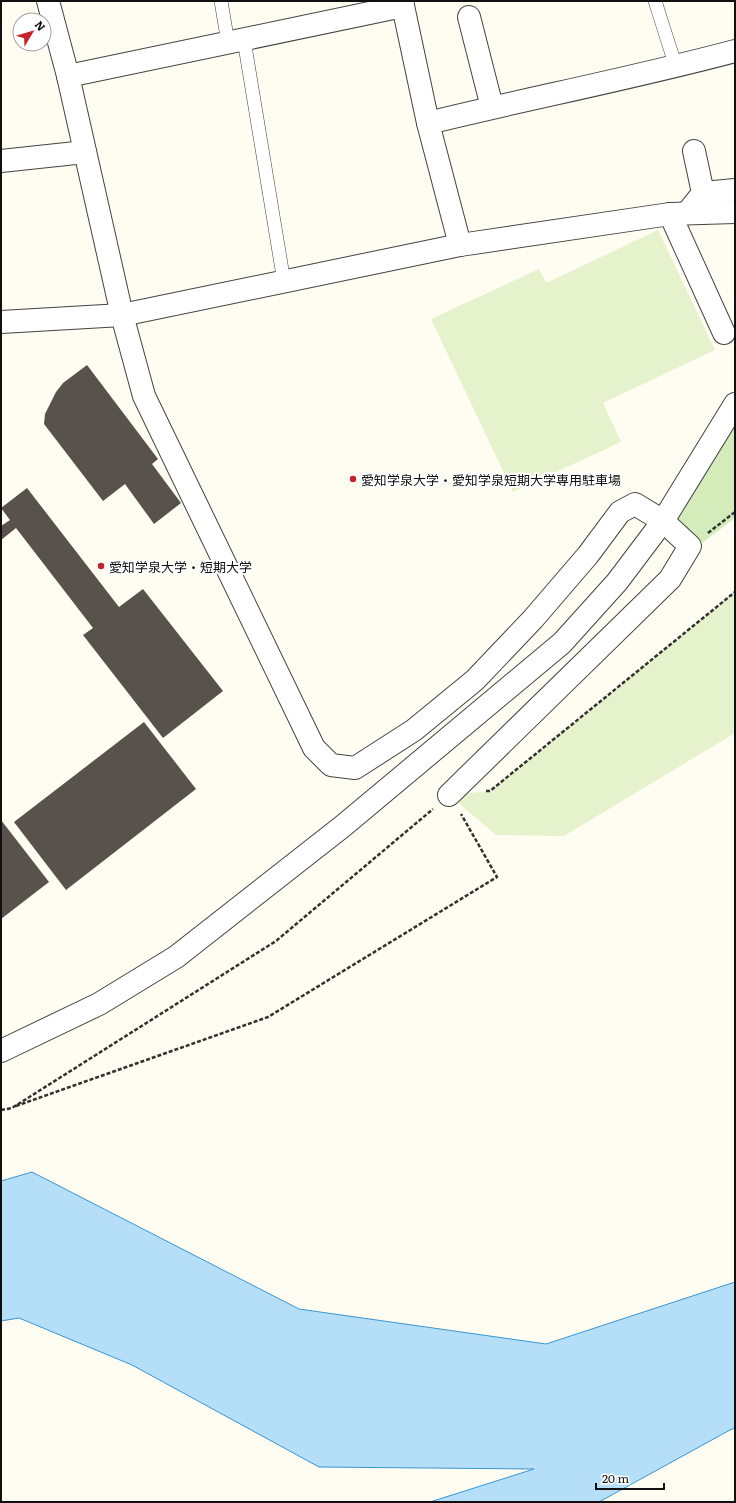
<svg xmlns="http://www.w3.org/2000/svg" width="736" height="1503" font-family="Literata,'Noto Sans JP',serif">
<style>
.green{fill:#d4ecba}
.pitch{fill:#e5f2cc}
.water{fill:#b5dff8;stroke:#3995d2}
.building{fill:#59514b}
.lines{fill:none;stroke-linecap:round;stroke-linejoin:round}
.lane-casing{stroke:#434343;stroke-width:14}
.street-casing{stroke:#434343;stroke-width:24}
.path{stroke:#323232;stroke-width:2.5;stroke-dasharray:4 2;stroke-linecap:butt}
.lane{stroke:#fff;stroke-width:13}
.street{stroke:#fff;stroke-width:22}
.poi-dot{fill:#c62229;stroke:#fff;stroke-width:1.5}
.labels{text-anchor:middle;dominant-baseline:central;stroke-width:4;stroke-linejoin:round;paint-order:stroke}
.poi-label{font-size:13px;fill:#101010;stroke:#fff;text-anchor:start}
</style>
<rect width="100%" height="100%" fill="#fffdf2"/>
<path class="green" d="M735 416V518L698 546 673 519Z"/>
<g class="pitch">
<path d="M658 230 715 350 603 403 621 442 513 492 431 319 539 269 546 283Z"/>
<path d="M735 592V733L564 836 496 835 449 795 490 791Z"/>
</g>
<path class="water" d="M32 1172 299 1309 546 1344 735 1282V1428L730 1430 599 1502H430L534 1469 319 1467 132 1365 19 1318 1 1321V1181Z"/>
<g class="building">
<path d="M87 365 158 459 152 464 181 503 154 524 125 484 103 501 44 424 45 414 56 392 63 383Z"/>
<path d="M27 488 119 607 143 589 223 691 163 738 83 635 93 628 16 528 1 540V526L10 520 1 508Z"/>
<path d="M144 722 196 789 66 890 14 822Z"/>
<path d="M1 820 49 882 1 919Z"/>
</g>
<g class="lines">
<defs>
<g id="lane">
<path d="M221 1 228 43"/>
<path d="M655 1 676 67"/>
<path d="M244 40 284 282"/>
</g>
<g id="street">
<path d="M48 1 68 76 122 315 144 396 314 748 331 765 355 768 414 730 475 680 533 619 588 555 620 512 635 504 663 521 690 546 670 579 449 795"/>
<path d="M402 1 428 123 460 245"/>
<path d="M469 17 492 107"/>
<path d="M68 76 403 6"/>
<path d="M428 123C530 98 634 78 735 51"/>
<path d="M694 151 703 193"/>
<path d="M1 161 85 152"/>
<path d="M687 213 703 193 735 190"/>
<path d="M670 214 724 333"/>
<path d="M1 322 122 315 460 245 670 214 735 212"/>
<path d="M1 1051 99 1004 176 957 343 826 562 643 617 582 663 521 735 404"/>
</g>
</defs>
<use href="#lane" class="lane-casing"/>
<use href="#street" class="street-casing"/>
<g class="path">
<path d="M708 533 735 512"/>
<path d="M486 791H490L735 592"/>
<path d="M16 1106 268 1017 497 877 461 814"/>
<path d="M1 1110 12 1108 276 941 433 809"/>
</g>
<use href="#lane" class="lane"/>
<use href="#street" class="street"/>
</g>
<g class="poi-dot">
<circle cx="353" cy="479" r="4"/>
<circle cx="101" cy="566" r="4"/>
</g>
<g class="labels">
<g class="poi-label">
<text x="361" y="479">愛知学泉大学・愛知学泉短期大学専用駐車場</text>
<text x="109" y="566">愛知学泉大学・短期大学</text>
</g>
</g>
<rect width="736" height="1503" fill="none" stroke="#101010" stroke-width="4"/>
<g transform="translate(32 32) rotate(52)"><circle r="19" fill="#ffffff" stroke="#9f9f9f"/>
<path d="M0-3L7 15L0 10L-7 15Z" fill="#c62229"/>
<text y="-6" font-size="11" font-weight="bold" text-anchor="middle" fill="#101010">N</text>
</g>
<path d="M596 1483v6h68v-6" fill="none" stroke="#101010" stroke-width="2"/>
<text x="602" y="1483" font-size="12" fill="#101010" stroke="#ffffff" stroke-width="3" paint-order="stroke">20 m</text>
</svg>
